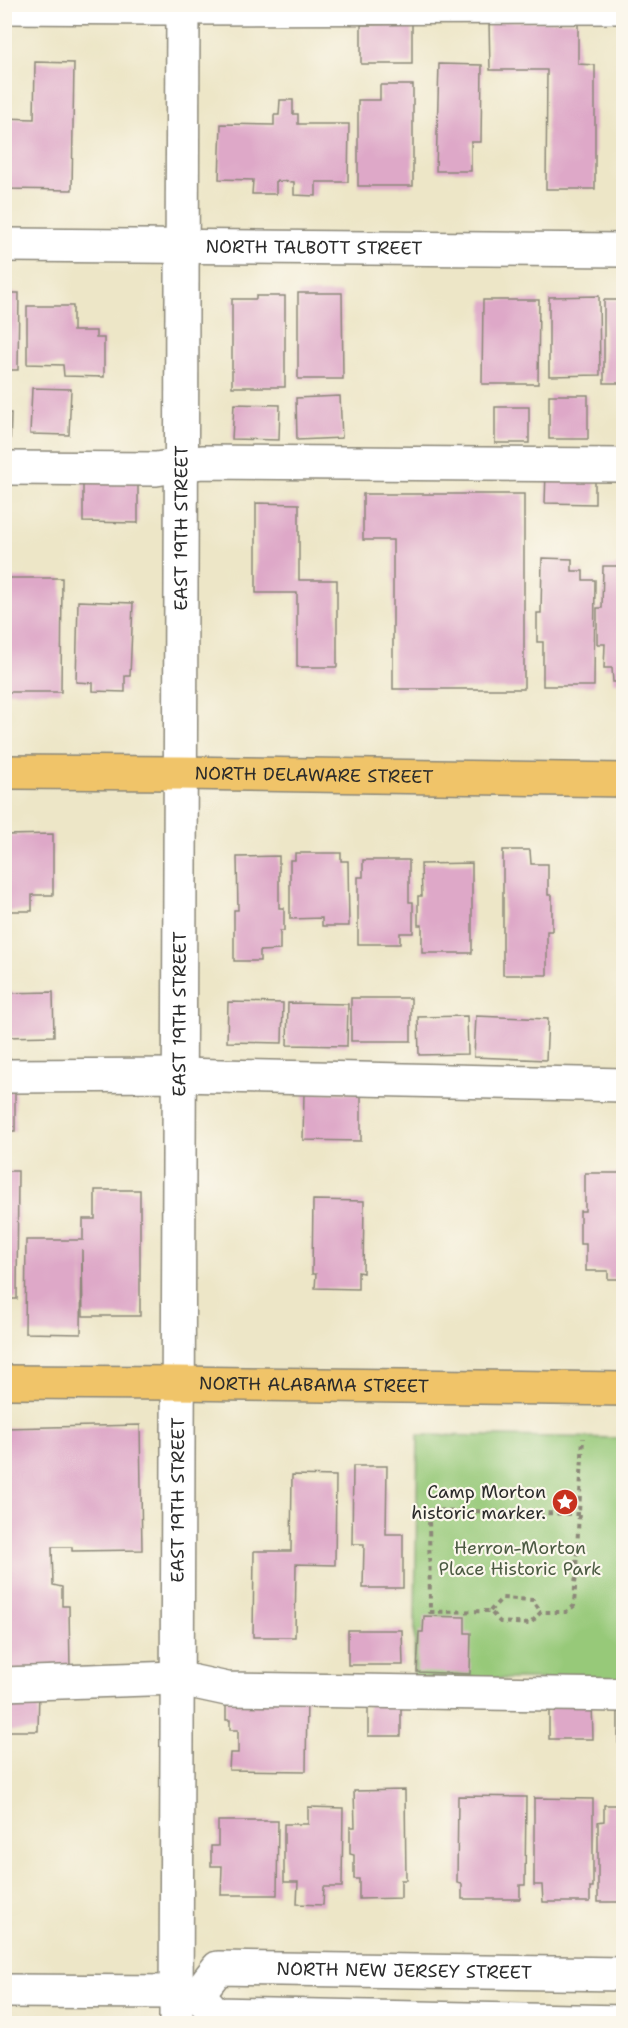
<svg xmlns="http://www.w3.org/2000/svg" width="628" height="2028" font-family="'Shantell Sans',sans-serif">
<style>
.green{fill:#97c979;stroke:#617a52;stroke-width:1.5}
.building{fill:#dea8c8}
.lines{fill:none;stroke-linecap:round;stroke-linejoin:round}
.minor-casing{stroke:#8c8879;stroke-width:36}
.major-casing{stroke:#8c8879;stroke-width:36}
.path{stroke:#8c8879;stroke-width:4;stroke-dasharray:4.5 4.5;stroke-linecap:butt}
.minor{stroke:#fff;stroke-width:33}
.major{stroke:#f0c469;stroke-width:33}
.labels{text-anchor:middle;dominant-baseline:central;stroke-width:4.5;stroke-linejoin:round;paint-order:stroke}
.street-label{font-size:18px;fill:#2b2b2b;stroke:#fbf7ec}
.poi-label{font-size:18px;fill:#2b2b2b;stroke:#fbf7ec;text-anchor:end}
.park-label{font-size:18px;fill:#4b5a42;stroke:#fbf7ec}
</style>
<rect width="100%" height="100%" fill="#fbf7ec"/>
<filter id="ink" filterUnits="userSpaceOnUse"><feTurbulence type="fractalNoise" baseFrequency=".0167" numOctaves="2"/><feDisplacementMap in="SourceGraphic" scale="12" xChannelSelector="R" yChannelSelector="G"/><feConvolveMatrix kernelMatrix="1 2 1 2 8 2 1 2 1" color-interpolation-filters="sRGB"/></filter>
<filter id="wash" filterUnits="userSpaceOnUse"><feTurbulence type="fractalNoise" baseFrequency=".008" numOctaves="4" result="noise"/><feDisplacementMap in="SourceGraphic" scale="24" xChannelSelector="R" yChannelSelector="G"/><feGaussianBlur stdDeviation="1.35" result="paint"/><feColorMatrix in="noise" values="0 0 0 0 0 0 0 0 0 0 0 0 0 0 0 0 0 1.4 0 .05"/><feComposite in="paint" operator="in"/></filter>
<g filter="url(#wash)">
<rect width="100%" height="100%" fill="#ede6c7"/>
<path class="green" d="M418 1435 623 1438V1680L414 1678Z"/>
<g id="blocks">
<g class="building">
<path d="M489 21H578V64L595 65V189H546L547 70H490Z"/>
<path d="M412 24V64H361V25Z"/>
<path d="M35 62 74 63 72 190 4 189V118L34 119Z"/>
<path d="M439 64 482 65 481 142H471V171H436Z"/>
<path d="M380 85H413V186H358V100H380Z"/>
<path d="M280 100H293V114H298V124H349L348 182H316V196L294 195V182L276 181V194H252L253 180 219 179 221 124 274 125V115H279Z"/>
<path d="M5 293H19L18 370H5Z"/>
<path d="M298 293H342L343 379H298Z"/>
<path d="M256 296H285V387H232V299H256Z"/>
<path d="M599 296 600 375 549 376V297Z"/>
<path d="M483 300H539L538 384H482Z"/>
<rect x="604" y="300" width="20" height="83"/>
<path d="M27 306H73V331H96V338H104V377L64 376 63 365 27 364Z"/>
<path d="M32 388 71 389 69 435 30 434Z"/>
<rect x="549" y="395" width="39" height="44"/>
<path d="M340 396 342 438 297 440 296 398Z"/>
<path d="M234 404 280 405 279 440 232 439Z"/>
<rect x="495" y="407" width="34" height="36"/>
<path d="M4 413H11L10 450 4 451Z"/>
<path d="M546 471H595V504L545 503Z"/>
<path d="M83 479H138V523L83 522Z"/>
<path d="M363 494H524V689H393V540H363Z"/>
<path d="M256 503 299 504V580H337V667H297V593H256Z"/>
<path d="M542 558 572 559V571H583V580H595L594 686H543V642H537V613H541Z"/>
<path d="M603 566H624V682H613L612 668H604L605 644H597V608H602Z"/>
<path d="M4 578H62L61 692H4Z"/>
<path d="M78 601 133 603 130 676H125V692L93 691V683L76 682Z"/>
<path d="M53 834V895H32V911H5V835Z"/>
<path d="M503 850H530L531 864H548V895H552V931H547V975H503Z"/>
<path d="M295 853H341V861H348L349 926H322V918L290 919V860H295Z"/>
<path d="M279 856V908H284V931H280V950L260 951V961H234V910H238L237 857Z"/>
<path d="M363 860H409V902H413V933H400V944H358V877H363Z"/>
<path d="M472 863V953H422V925H418V896H422L421 864Z"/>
<path d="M53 992 54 1036 4 1037V993Z"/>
<rect x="351" y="998" width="60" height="43"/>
<path d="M228 1002 283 1003 282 1043 227 1042Z"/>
<path d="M288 1003 348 1004 347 1046 287 1045Z"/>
<path d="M467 1016 468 1054 419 1055 418 1017Z"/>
<path d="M476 1016 548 1019 546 1060 474 1057Z"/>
<rect x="4" y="1090" width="11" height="41"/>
<path d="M304 1092 361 1093V1141L303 1140Z"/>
<path d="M4 1171H18L17 1299H4Z"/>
<path d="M585 1173H624V1279H608V1271H586V1244H580V1211H585Z"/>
<path d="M95 1190H140V1316H83L82 1249 81 1334 25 1333 26 1240H83V1219H95Z"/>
<path d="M313 1200 364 1201 363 1273 358 1272V1289L315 1288 316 1274H312Z"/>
<path d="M140 1425 142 1550 72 1551V1547H52L53 1585 62 1587V1606H69L70 1670 4 1671V1428Z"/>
<path d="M353 1466H387L386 1534H403V1588H363L364 1544H352Z"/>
<path d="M292 1475 336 1476 335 1565 296 1564 295 1637H253L254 1551H291Z"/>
<path d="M424 1616 465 1617V1633H471L470 1674 417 1672 419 1632H423Z"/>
<path d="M348 1630H402L403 1665H348Z"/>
<path d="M4 1691H39L38 1731H4Z"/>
<path d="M307 1696 306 1771 229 1770 230 1753H238V1730H230V1720H226V1698Z"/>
<path d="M549 1701H592L593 1739H549Z"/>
<rect x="368" y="1704" width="33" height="32"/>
<rect x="618" y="1708" width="6" height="35"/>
<path d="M405 1790 406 1880H401V1898L359 1899V1879H354V1855L350 1854V1827H355L354 1791Z"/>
<path d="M458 1796 526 1797 525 1885H520V1899H462V1884L457 1883Z"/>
<path d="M534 1798 593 1799V1887H590V1902H543L542 1885H534Z"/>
<path d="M604 1805H624V1902H598V1822L604 1821Z"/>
<path d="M308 1807 343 1808 342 1887H324L323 1905 297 1904 298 1882H284V1824H308Z"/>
<path d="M218 1821H278L277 1895H221L222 1866H211V1846H218Z"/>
</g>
</g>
</g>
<g filter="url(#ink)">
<use href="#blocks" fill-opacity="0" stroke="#8c8879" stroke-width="1.5"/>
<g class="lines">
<defs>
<g id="minor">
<path d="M4 7 160 8 624 7"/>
<path id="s1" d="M4 245 624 250"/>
<path d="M4 468 156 469 202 462 624 465"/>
<path d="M4 1076 179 1075 624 1085"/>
<path d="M4 1684 176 1678 227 1689 624 1695"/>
<path d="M4 1991 176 1992 198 1994 216 2014 624 2022"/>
<path id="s2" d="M198 1994 218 1968 624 1974"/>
<path id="s3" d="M176 2024 183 4"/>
</g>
<g id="major">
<path id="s4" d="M4 772 181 773 624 780"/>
<path id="s5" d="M4 1382 177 1383 624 1389"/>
</g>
</defs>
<use href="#minor" class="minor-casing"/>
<use href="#major" class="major-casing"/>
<g class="path">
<path d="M579 1514 429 1510 430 1612 490 1611 500 1622 530 1624 541 1612H566L574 1606 583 1438"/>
<path d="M490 1611 502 1598 533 1600 541 1612"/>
</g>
<use href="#minor" class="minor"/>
<use href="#major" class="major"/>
</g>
</g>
<defs>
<symbol id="sight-disc" viewBox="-11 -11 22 22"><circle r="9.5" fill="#c8321e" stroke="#fbf7ec"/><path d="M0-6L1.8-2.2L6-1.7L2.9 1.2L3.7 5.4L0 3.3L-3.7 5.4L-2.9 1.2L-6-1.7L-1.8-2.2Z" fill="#fff"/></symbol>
</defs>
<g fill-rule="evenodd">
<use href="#sight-disc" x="550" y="1487" width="30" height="30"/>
</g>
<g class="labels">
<g class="street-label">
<text stroke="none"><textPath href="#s1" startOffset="310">NORTH TALBOTT STREET</textPath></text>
<text stroke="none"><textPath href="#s3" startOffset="1496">EAST 19TH STREET</textPath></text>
<text stroke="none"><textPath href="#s4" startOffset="310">NORTH DELAWARE STREET</textPath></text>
<text stroke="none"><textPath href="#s3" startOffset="1010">EAST 19TH STREET</textPath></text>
<text stroke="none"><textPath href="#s5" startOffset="310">NORTH ALABAMA STREET</textPath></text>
<text stroke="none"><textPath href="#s3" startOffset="524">EAST 19TH STREET</textPath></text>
<text stroke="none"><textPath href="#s2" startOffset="219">NORTH NEW JERSEY STREET</textPath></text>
</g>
<g class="poi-label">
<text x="546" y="1492">Camp Morton<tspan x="546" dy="21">historic marker.</tspan></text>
</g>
<g class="park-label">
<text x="520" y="1548">Herron-Morton<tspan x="520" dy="21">Place Historic Park</tspan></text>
</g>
</g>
<rect width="628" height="2028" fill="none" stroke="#fbf7ec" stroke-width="24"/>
</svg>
